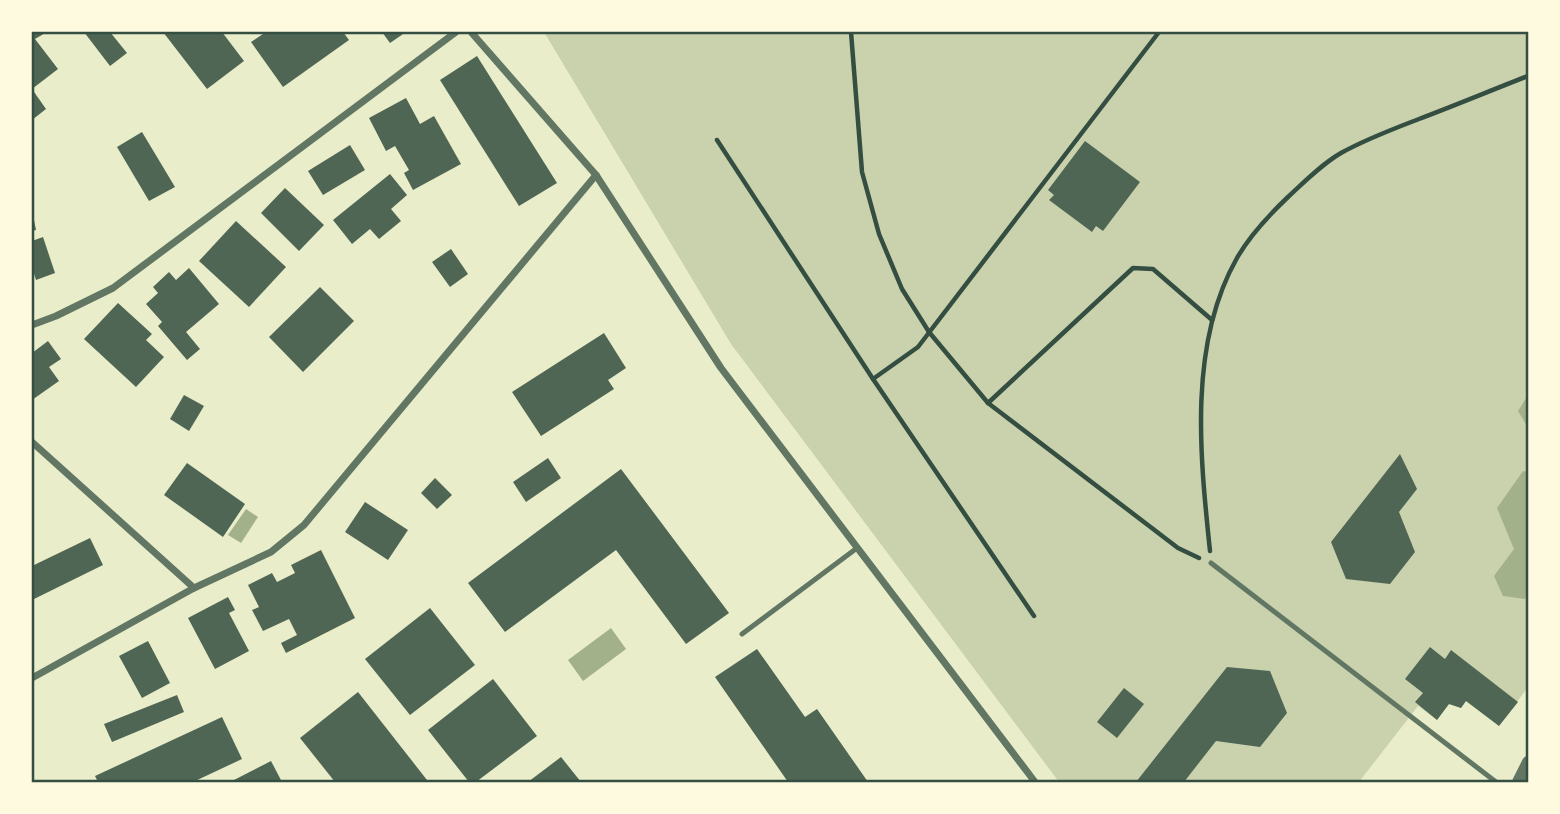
<svg xmlns="http://www.w3.org/2000/svg" width="1560" height="814" font-family="Rubik,sans-serif">
<style>
.green{fill:#cad2ad}
.water{fill:#a3b18a}
.building{fill:#4f6655}
.lines{fill:none;stroke-linecap:round;stroke-linejoin:round}
.path{stroke:#344e41;stroke-width:4.5}
.service{stroke:#617663;stroke-width:5}
.minor{stroke:#617663;stroke-width:7}
.tertiary{stroke:#617663;stroke-width:12}
.neatline{fill:none;stroke:#344e41;stroke-width:2.5}
</style>
<rect width="100%" height="100%" fill="#e9edc9"/>
<path class="green" d="M544 32H1528V687L1499 726 1466 701 1461 708 1449 704 1437 720 1418 706 1359 782H1059L731 344Z"/>
<g class="water">
<path d="M1528 395V428L1518 411Z"/>
<path d="M1523 471 1528 472V594L1525 599 1503 596 1494 576 1514 549 1497 508Z"/>
<path d="M246 509 258 517 241 543 228 535Z"/>
<path d="M611 628 626 649 583 681 568 660Z"/>
</g>
<g class="building">
<path d="M32 32H47L35 39 58 69 32 89 46 109 32 120Z"/>
<path d="M84 32H110L127 53 110 66Z"/>
<path d="M163 32H222L244 61 207 89Z"/>
<path d="M266 32H343L349 40 283 87 251 42Z"/>
<path d="M382 32H406L390 43Z"/>
<path d="M477 56 557 183 519 206 440 80Z"/>
<path d="M406 98 420 124 434 116 461 164 413 190 404 173 409 170 395 146 386 151 369 118Z"/>
<path d="M142 132 175 187 149 201 117 147Z"/>
<path d="M1085 141 1140 182 1103 231 1096 226 1092 232 1049 200 1054 195 1048 190Z"/>
<path d="M350 145 365 170 323 195 308 171Z"/>
<path d="M390 174 407 195 391 209 401 221 379 239 370 229 352 244 333 220Z"/>
<path d="M285 188 324 225 299 251 261 213Z"/>
<path d="M32 210 36 230 32 231Z"/>
<path d="M236 221 286 267 249 307 199 261Z"/>
<path d="M43 237 55 273 36 280 32 267V241Z"/>
<path d="M451 249 468 274 450 287 432 262Z"/>
<path d="M189 268 219 304 186 332 200 349 187 360 158 326 162 322 146 304 158 293 153 287 169 272 176 280Z"/>
<path d="M320 287 354 321 303 372 269 337Z"/>
<path d="M118 303 152 334 146 340 164 357 136 387 84 339Z"/>
<path d="M604 333 626 368 608 380 614 389 541 436 512 392Z"/>
<path d="M48 341 61 359 49 367 59 381 32 400V353Z"/>
<path d="M184 395 204 406 189 431 170 419Z"/>
<path d="M1400 454 1417 489 1399 512 1415 552 1390 584 1346 579 1331 542Z"/>
<path d="M548 458 561 478 526 502 513 482Z"/>
<path d="M187 463 245 504 223 537 164 495Z"/>
<path d="M621 469 729 613 686 644 616 550 505 632 468 583Z"/>
<path d="M435 478 452 495 437 509 421 493Z"/>
<path d="M365 502 408 530 388 560 345 532Z"/>
<path d="M90 538 103 565 32 600V566Z"/>
<path d="M321 550 355 618 286 653 281 643 297 635 289 619 263 631 252 610 259 607 248 585 272 573 277 582 295 573 291 565Z"/>
<path d="M228 597 235 610 229 613 249 651 215 669 188 618Z"/>
<path d="M430 608 475 665 410 715 365 659Z"/>
<path d="M148 641 170 683 142 698 119 656Z"/>
<path d="M1430 647 1445 659 1451 650 1518 702 1499 726 1466 701 1461 708 1449 704 1437 720 1415 702 1423 693 1405 679Z"/>
<path d="M757 649 805 717 817 709 868 782H788L715 677Z"/>
<path d="M1227 667 1270 671 1287 713 1260 747 1216 741 1184 782H1136Z"/>
<path d="M493 679 537 736 476 782H469L428 730Z"/>
<path d="M1124 688 1144 704 1117 738 1097 722Z"/>
<path d="M358 692 427 780 424 782H335L300 738Z"/>
<path d="M177 695 184 712 112 742 104 724Z"/>
<path d="M222 717 242 759 193 782H98L95 776Z"/>
<path d="M561 757 581 782H528Z"/>
<path d="M271 761 282 782H230Z"/>
</g>
<g class="lines">
<g class="path">
<path d="M851 32 862 172 879 234 902 289 929 332 988 403 1178 548 1199 558"/>
<path d="M717 140 873 379 1034 616"/>
<path d="M873 379 918 347 1159 32"/>
<path d="M988 403 1133 268 1153 269 1212 320"/>
<path d="M1210 551C1200 456 1188 344 1237 258 1250 235 1269 215 1288 197 1304 182 1322 164 1341 153 1366 139 1393 129 1419 119 1456 105 1492 90 1528 76"/>
</g>
<g class="service">
<path d="M1211 563 1496 782"/>
<path d="M742 634 857 548"/>
</g>
<g class="minor">
<path d="M471 32 596 175 721 368 1035 782"/>
<path d="M32 325 56 316 113 288 456 32"/>
<path d="M32 442 194 588"/>
<path d="M32 678 194 588 271 552 304 525 596 175"/>
</g>
<path class="tertiary" d="M1518 782 1528 762"/>
</g>
<rect width="1560" height="814" fill="none" stroke="#fefae0" stroke-width="66"/>
<rect x="33" y="33" width="1494" height="748" class="neatline"/>
</svg>
